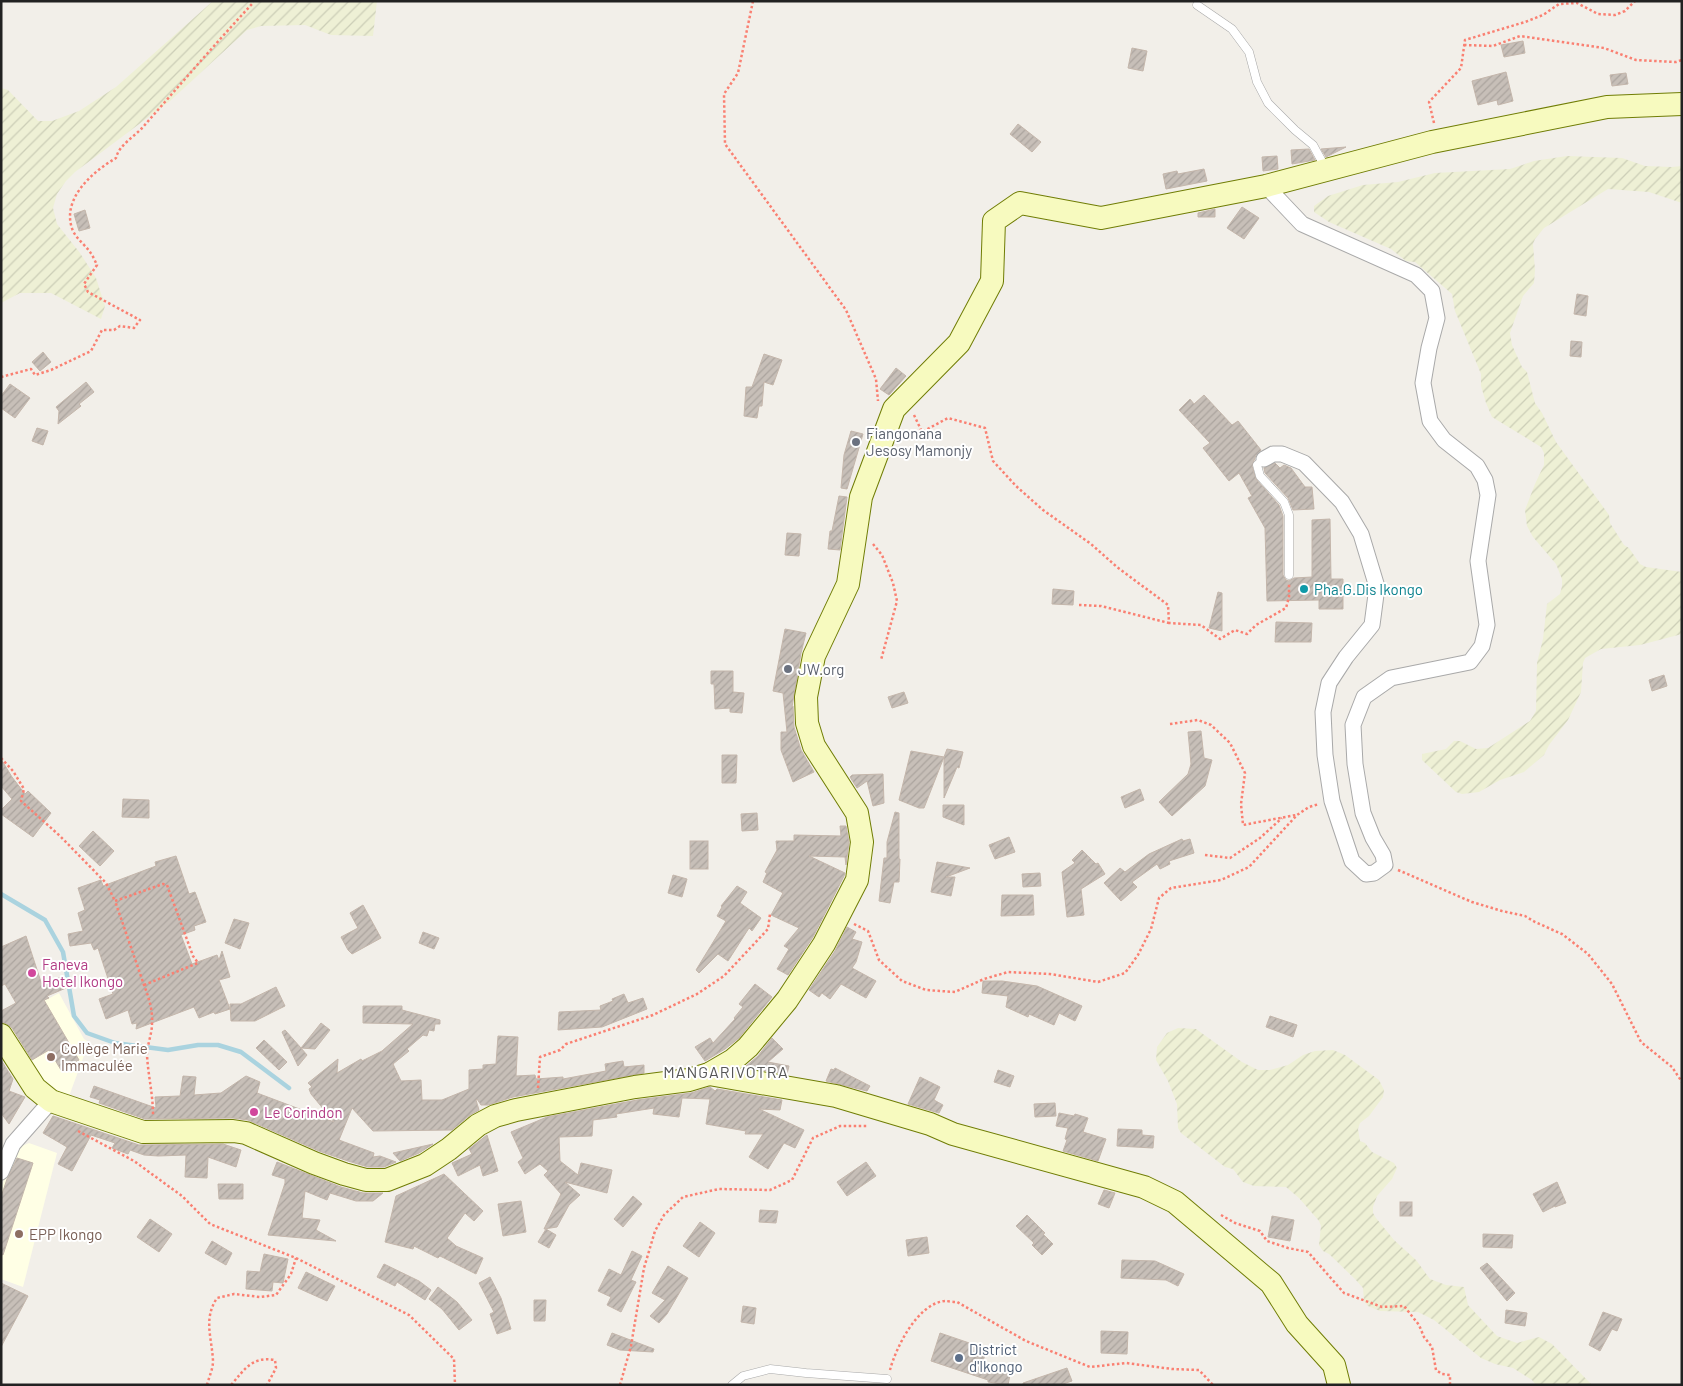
<svg xmlns="http://www.w3.org/2000/svg" width="1683" height="1386" font-family="Barlow,sans-serif">
<style>
.education{fill:#ffffe5}
.farmland{fill:url(#farmland-furrows)}
.lines{fill:none;stroke-linecap:round;stroke-linejoin:round}
.stream{stroke:#aad3df;stroke-width:4.5}
.building{fill:url(#building-hatch);stroke:#c4b6ab}
.lane-casing{stroke:#a9a9a9;stroke-width:9}
.street-casing{stroke:#a9a9a9;stroke-width:17}
.secondary-casing{stroke:#707d05;stroke-width:24}
.path{stroke:#fa8072;stroke-width:2.5;stroke-dasharray:2.5 2.5;stroke-linecap:butt}
.lane{stroke:#fff;stroke-width:8}
.street{stroke:#fff;stroke-width:15}
.secondary{stroke:#f7fabf;stroke-width:22}
.worship-dot{fill:#6b7280;stroke:#fff;stroke-width:2}
.culture-dot{fill:#0f9aa8;stroke:#fff;stroke-width:2}
.hotel-dot{fill:#d1479c;stroke:#fff;stroke-width:2}
.education-dot{fill:#8d6e63;stroke:#fff;stroke-width:2}
.service-dot{fill:#5c6f8a;stroke:#fff;stroke-width:2}
.labels{text-anchor:middle;dominant-baseline:central;stroke-width:4;stroke-linejoin:round;paint-order:stroke}
.worship-label{font-size:15px;fill:#5b616d;stroke:#fff;text-anchor:start}
.culture-label{font-size:15px;fill:#0d838f;stroke:#fff;text-anchor:start}
.hotel-label{font-size:15px;fill:#b23c85;stroke:#fff;text-anchor:start}
.education-label{font-size:15px;fill:#785e54;stroke:#fff;text-anchor:start}
.service-label{font-size:15px;fill:#4e5e75;stroke:#fff;text-anchor:start}
.neighbourhood-label{font-size:16px;letter-spacing:1px;fill:#555;stroke:#fff}
</style>
<defs>
<pattern id="farmland-furrows" width="10" height="10" patternUnits="userSpaceOnUse" patternTransform="scale(1.25)"><rect width="10" height="10" fill="#eef0d5"/><path d="M-1 1l2-2M0 10L10 0M9 11l2-2" fill="none" stroke="#ccceb7"/></pattern>
<pattern id="building-hatch" width="6" height="6" patternUnits="userSpaceOnUse" patternTransform="scale(1.25)"><rect width="6" height="6" fill="#c7bfb8"/><path d="M-1 1l2-2M0 6l6-6M5 7l2-2" fill="none" stroke="#aba49e"/></pattern>
</defs>
<rect width="100%" height="100%" fill="#f2efe9"/>
<g class="education">
<path d="M59 993 84 1039 89 1042 68 1099 47 1093 1 1024Z"/>
<path d="M29 1143 57 1153 23 1287 1 1279V1188L15 1149Z"/>
</g>
<g class="farmland">
<path d="M213 1H377L373 36 331 35 305 25 261 26 247 30 170 101 75 172 66 181 57 194 53 208 57 224 80 253 96 278 105 306 101 319 51 293H20L1 303V88L8 90 38 121H52L79 111 116 87Z"/>
<path d="M1567 156 1622 158 1645 166 1672 167 1682 166V203L1649 192 1608 189 1544 228 1535 239 1533 244 1535 270 1534 283 1523 296 1510 333 1512 345 1522 367 1527 372 1535 403 1542 413 1556 442 1609 515 1610 523 1624 545 1629 548 1640 564 1646 567 1682 572V634L1640 645 1601 649 1585 658 1583 663 1581 692 1568 720 1549 745 1544 755 1524 772 1500 780 1479 792 1462 794 1456 792 1422 760V754L1446 749 1454 741H1460L1476 749 1488 748 1530 721 1536 711 1537 663 1543 639 1547 604 1560 594 1562 586V579L1556 564 1533 537 1527 526 1525 510 1535 484 1544 465V453L1541 447 1492 417 1486 403 1481 386V374L1455 311 1452 294 1415 262 1406 261 1391 249 1329 222 1314 212V206L1328 196 1363 185 1398 182 1435 173 1510 169 1534 161Z"/>
<path d="M1178 1028 1196 1029 1242 1062 1258 1070H1270L1288 1065 1303 1055 1315 1051 1333 1050 1345 1055 1379 1080 1384 1090 1383 1097 1369 1116 1360 1123 1358 1129 1360 1141 1365 1143 1372 1152 1394 1163 1397 1168 1392 1179 1377 1196 1373 1207V1213L1376 1218 1394 1240 1416 1260 1430 1279 1446 1285 1464 1287 1468 1305 1497 1336 1517 1343 1539 1337 1552 1344 1592 1385H1536L1532 1380 1513 1368 1495 1364 1481 1358 1434 1320 1418 1312 1380 1311 1368 1306 1364 1301 1363 1288 1355 1279 1329 1254 1323 1251 1319 1245 1321 1226 1319 1221 1299 1198 1286 1187 1254 1186 1243 1182 1233 1169 1225 1167 1181 1133 1178 1128 1177 1104 1168 1081 1156 1060 1157 1047 1167 1033Z"/>
</g>
<g class="lines">
<path class="stream" d="M1 894 45 920 63 952 74 1016 87 1033 115 1043 168 1050 198 1045H218L241 1052 289 1088"/>
</g>
<g class="building">
<path d="M1523 41 1525 53 1504 57 1501 45Z"/>
<path d="M1132 48 1147 51 1143 71 1128 68Z"/>
<path d="M1506 72 1513 101 1498 105 1497 100 1478 105 1472 81Z"/>
<path d="M1626 73 1628 84 1612 86 1610 75Z"/>
<path d="M1018 124 1041 142 1032 152 1010 134Z"/>
<path d="M1346 147 1326 157 1321 149Z"/>
<path d="M1309 149 1315 160 1292 164 1291 150Z"/>
<path d="M1277 156 1278 169 1263 171 1262 157Z"/>
<path d="M1204 169 1207 181 1166 189 1163 174 1177 171 1178 174Z"/>
<path d="M1242 207 1259 218 1244 239 1227 228Z"/>
<path d="M1215 209V217H1198V213Z"/>
<path d="M85 210 90 228 79 231 74 214Z"/>
<path d="M1577 294 1588 296 1586 316 1574 314Z"/>
<path d="M1571 341 1582 342 1581 357 1570 356Z"/>
<path d="M43 352 51 362 40 371 32 362Z"/>
<path d="M764 354 782 360 773 385 764 382 762 406H759L757 418 744 416 746 387H752Z"/>
<path d="M896 368 906 376 889 395 880 389Z"/>
<path d="M86 382 94 392 79 404 81 406 58 424 59 411 56 407Z"/>
<path d="M10 384 30 398 15 418 1 408V396Z"/>
<path d="M1204 395 1232 425 1238 421 1261 450 1256 455 1252 466 1256 479 1279 505 1283 516V575L1286 580 1289 581 1294 578 1312 577V520L1330 519 1331 579H1343V609H1319V600L1267 601 1265 528 1248 498 1252 496 1239 473 1229 481 1203 448 1210 443 1179 410 1190 399 1194 404Z"/>
<path d="M37 428 48 431 43 445 32 441Z"/>
<path d="M851 431 863 434 847 489 841 488 844 455Z"/>
<path d="M1275 463 1280 468 1284 465 1291 468 1305 487H1312L1314 509 1293 510 1288 498 1265 473 1264 468Z"/>
<path d="M839 496 847 497 840 550 828 549 830 531H832Z"/>
<path d="M787 533 801 534 799 556 785 555Z"/>
<path d="M1053 589 1074 591 1073 605 1052 604Z"/>
<path d="M1218 592 1222 593V631L1209 628Z"/>
<path d="M1276 622 1312 623 1311 642H1275Z"/>
<path d="M785 629 806 633 801 653 792 707 793 706 794 727 801 750 814 772 793 782 781 750V732H787L783 693 773 691Z"/>
<path d="M711 671H733V692L744 693 742 713 730 712V708L715 709 714 684H711Z"/>
<path d="M1664 675 1667 686 1652 691 1649 680Z"/>
<path d="M904 692 908 703 892 708 888 697Z"/>
<path d="M1201 731 1204 758 1212 760 1205 786 1172 816 1159 802 1188 774 1191 764 1188 732Z"/>
<path d="M947 749 963 752 959 768 957 767 944 798V757Z"/>
<path d="M911 751 944 757 924 808H919L899 800Z"/>
<path d="M722 755H737L736 783H722Z"/>
<path d="M1 759 12 777 25 794 28 791 51 813 33 837 1 814V810L12 799 1 786Z"/>
<path d="M883 774 884 803 873 806 867 781 857 788 850 777 852 775Z"/>
<path d="M1140 789 1144 800 1125 808 1121 797Z"/>
<path d="M123 799 149 800V818L122 817Z"/>
<path d="M943 805H964V825L943 817Z"/>
<path d="M895 812 899 813V859H900L899 882H894L890 903 879 901 884 858H887V842Z"/>
<path d="M757 813 758 830 742 831 741 814Z"/>
<path d="M840 826H846L849 842 846 865 845 857 809 856 845 873 844 876 813 937 788 975 777 969 789 949 784 946 799 928 771 915 783 893 763 882 767 873 765 872 777 850 776 841H794V835L841 836Z"/>
<path d="M93 831 114 851 100 866 79 846Z"/>
<path d="M1009 837 1015 852 995 859 989 845Z"/>
<path d="M1182 839 1183 841 1190 839 1194 853 1169 861 1170 864 1160 869 1157 864 1132 882 1137 887 1121 901 1104 883 1120 868 1125 872 1149 854Z"/>
<rect x="690" y="841" width="18" height="28"/>
<path d="M1082 850 1096 864 1098 863 1105 874 1081 889 1084 915 1067 917 1062 872 1075 863 1072 860Z"/>
<path d="M176 856 189 894 195 892 206 922 194 926 195 930 181 935 192 964 217 955 219 960 222 951 230 977 219 980 230 1009 215 1014 214 1012 199 1018 194 1007 136 1029 137 1023 132 1024 128 1010 106 1019 99 999 113 994 98 948 94 950 91 943 70 946 68 934 83 931 78 913 85 910 78 888 101 880 103 886 156 866 155 862Z"/>
<path d="M937 862 970 868 946 877H955L951 896 931 892Z"/>
<path d="M1040 873 1041 886 1023 887 1022 874Z"/>
<path d="M673 875 687 879 682 897 668 893Z"/>
<path d="M737 886 747 892 740 903 761 918 752 931 749 928 728 961 718 954 699 973 696 970 726 921 717 916 722 907 721 906Z"/>
<path d="M1002 895H1033L1034 915 1001 916Z"/>
<path d="M363 905 381 938 352 954 348 950 341 937 358 928 350 913Z"/>
<path d="M234 919 249 923 240 949 225 943Z"/>
<path d="M847 927 856 932 852 939 862 942 856 962 852 968 876 981 866 998 841 984 830 999 822 993 819 997 809 990 835 951Z"/>
<path d="M423 932 439 938 434 949 419 943Z"/>
<path d="M26 936 42 985 61 977 66 988 47 996 49 998 44 1000 79 1060 61 1070 49 1050 32 1060 12 1028 7 1024 1 1022V1011L16 1003 5 984 1 986V947Z"/>
<path d="M983 981H1002L1037 986 1082 1006 1075 1021 1059 1013 1054 1025 1029 1014 1028 1017 1006 1007 1008 996 982 993Z"/>
<path d="M755 984 772 997 739 1038 725 1049 705 1061 695 1047 710 1038 713 1043 735 1019 734 1018 743 1007 739 1004Z"/>
<path d="M276 987 285 1006 255 1021H231L230 1004H241Z"/>
<path d="M624 994 628 1003 643 998 647 1009 602 1027 558 1030 559 1012 601 1010 600 1006 613 1001 612 999Z"/>
<path d="M363 1006H402V1010L440 1020V1024H435L434 1031 429 1030 427 1036 423 1035 407 1049 409 1051 393 1064 401 1081 421 1080 422 1100H442L469 1089V1070L483 1069V1065L496 1064 498 1036 518 1037 516 1076 535 1075 536 1079 563 1077V1079L606 1071 605 1064 623 1061 624 1067 644 1065V1073L513 1097 488 1105H481L477 1099 476 1100 479 1110 470 1115 452 1130 373 1131 352 1108 339 1140 374 1153 373 1157 380 1156 396 1162 384 1167H368L348 1161 319 1151 248 1120 233 1118 145 1119 99 1103 100 1100 90 1097 94 1086 156 1108 155 1097 180 1096 183 1076 196 1077 194 1095 221 1093 246 1076 260 1082 257 1093 334 1122 311 1094 309 1089 312 1087 308 1083 338 1059 337 1073 361 1059 362 1061 382 1051 413 1024 363 1023Z"/>
<path d="M1270 1016 1297 1025 1293 1037 1266 1027Z"/>
<path d="M321 1023 330 1030 315 1049 301 1048 307 1055 298 1066 282 1032 285 1030 301 1048Z"/>
<path d="M772 1038 783 1049 768 1062 789 1066 787 1074 745 1067 758 1056Z"/>
<path d="M264 1040 287 1062 279 1070 256 1048Z"/>
<path d="M1 1060 13 1079 9 1091 25 1097 9 1124 1 1113Z"/>
<path d="M835 1068 870 1086 867 1091 826 1081 831 1069 834 1070Z"/>
<path d="M998 1070 1014 1076 1010 1087 994 1082Z"/>
<path d="M920 1077 940 1087 934 1100 943 1105 939 1113 908 1104Z"/>
<path d="M710 1087 715 1091 717 1089 782 1100 780 1110 759 1109 804 1130 795 1148 784 1143 768 1169 749 1157 763 1134H745L746 1131 706 1124 710 1099 682 1098 679 1117 653 1114 654 1108 616 1114 617 1117 593 1120 592 1136 559 1137 560 1161 578 1175 581 1163 612 1170 607 1193 565 1182 580 1195 569 1205 557 1227 544 1229 561 1194 544 1175 548 1171 540 1164 525 1174 518 1162 523 1158 511 1132 547 1117 637 1100 691 1093Z"/>
<path d="M1055 1103 1056 1116 1035 1117 1034 1104Z"/>
<path d="M1059 1113 1074 1116 1075 1114 1088 1118 1083 1132 1106 1139 1098 1161 1063 1151 1067 1140 1065 1139 1068 1128 1056 1126Z"/>
<path d="M53 1116 139 1145 223 1144 241 1150 236 1167 208 1157 207 1178 185 1177 186 1155 158 1156 144 1155 130 1150 128 1154 112 1148 115 1143 91 1135 72 1171 58 1164 67 1147 43 1133Z"/>
<path d="M1118 1129 1142 1130V1135L1154 1136 1153 1148 1117 1146Z"/>
<path d="M487 1135 498 1171 483 1176 480 1165 458 1176 452 1163 472 1154 469 1149Z"/>
<path d="M433 1144 419 1153 400 1161 393 1153Z"/>
<path d="M17 1158 33 1163 3 1255 1 1254V1197L7 1179Z"/>
<path d="M277 1162 341 1187 363 1193H383L373 1201H356L330 1193 327 1200 305 1191 302 1218 320 1220 316 1230 336 1241 268 1235 285 1183V1179L272 1175Z"/>
<path d="M866 1162 876 1176 847 1196 837 1182Z"/>
<path d="M444 1174 483 1211 474 1221 465 1213 447 1238 456 1246 483 1258 476 1274 440 1256 438 1258 414 1246 413 1249 385 1242 396 1196Z"/>
<path d="M1557 1182 1566 1203 1555 1207V1206L1543 1212 1533 1194Z"/>
<path d="M218 1184H243V1199H219Z"/>
<path d="M1104 1190 1115 1193 1109 1208 1098 1204Z"/>
<path d="M633 1196 642 1204 623 1227 614 1219Z"/>
<path d="M521 1201 526 1232 503 1236 498 1204Z"/>
<rect x="1400" y="1202" width="12" height="14"/>
<path d="M760 1210 778 1211 776 1223 759 1222Z"/>
<path d="M1027 1215 1045 1233 1043 1234 1053 1244 1042 1255 1032 1245 1034 1243 1016 1226Z"/>
<path d="M1272 1216 1294 1220 1290 1241 1268 1237Z"/>
<path d="M150 1219 172 1234 159 1252 137 1237Z"/>
<path d="M700 1222 715 1233 699 1257 683 1246Z"/>
<path d="M546 1229 556 1235 549 1248 538 1242Z"/>
<path d="M1483 1234 1513 1235 1512 1248 1483 1247Z"/>
<path d="M927 1237 929 1253 908 1256 906 1240Z"/>
<path d="M212 1241 232 1253 226 1265 205 1253Z"/>
<path d="M632 1251 642 1256 631 1280 636 1282 621 1312 607 1305 611 1297 598 1291 609 1269 621 1275Z"/>
<path d="M264 1254 288 1259 283 1283 273 1282 272 1291 246 1289 247 1271 260 1272Z"/>
<path d="M1122 1260 1155 1261 1184 1274 1178 1286 1166 1280 1121 1278Z"/>
<path d="M1487 1263 1515 1293 1507 1301 1480 1268Z"/>
<path d="M384 1264 419 1281 431 1290 425 1300 397 1282 395 1286 377 1277Z"/>
<path d="M668 1266 688 1278 667 1314 659 1323 650 1316 665 1300 652 1293Z"/>
<path d="M306 1272 335 1286 327 1301 298 1288Z"/>
<path d="M490 1277 501 1298 511 1329 497 1334 490 1314 494 1312 479 1283Z"/>
<path d="M1 1283 28 1296 1 1347Z"/>
<path d="M438 1287 457 1302 472 1320 459 1330 442 1309 429 1299Z"/>
<path d="M534 1300H546L545 1321H534Z"/>
<path d="M743 1306 756 1308 754 1324 741 1322Z"/>
<path d="M1506 1310 1527 1313 1525 1326 1505 1323Z"/>
<path d="M1603 1312 1622 1319 1617 1331 1612 1329 1600 1351 1589 1345Z"/>
<path d="M1101 1331 1128 1332 1127 1354 1101 1353Z"/>
<path d="M612 1333 654 1349 653 1352 620 1350 607 1345Z"/>
<path d="M940 1333 987 1349 982 1364 1011 1370 1008 1385 988 1382V1380L931 1361Z"/>
<path d="M1067 1368 1072 1381 1060 1385H1023V1383Z"/>
</g>
<g class="lines">
<defs>
<g id="lane">
<path d="M1197 5 1232 29 1249 52 1257 82 1268 103 1295 130 1313 145 1325 167"/>
<path d="M1264 459 1257 465 1260 476 1284 502 1289 515V575"/>
<path d="M732 1385 743 1376 770 1369 806 1373 887 1379"/>
</g>
<g id="street">
<path d="M1264 459 1273 454H1282L1304 463 1342 502 1361 534 1377 587 1372 625 1346 657 1329 683 1323 712 1325 755 1332 801 1352 861 1366 874 1374 873 1385 865 1383 855 1373 838 1363 813 1355 764 1353 725 1364 697 1391 678 1470 662 1482 646 1487 625 1478 561 1488 495 1485 480 1477 466 1444 440 1430 421 1423 383 1429 348 1437 318 1432 291 1416 275 1302 224 1266 186"/>
<path d="M1 1172 13 1144 51 1101"/>
</g>
<g id="secondary">
<path d="M1 1035 35 1088 51 1101 143 1132 233 1131 246 1133 314 1163 344 1174 366 1180H387L425 1165 449 1149 478 1125 495 1116 516 1110 635 1087 689 1080 709 1074 733 1060 748 1047 787 1000 824 944 857 880 862 842 857 813 814 746 807 723 806 697 814 656 848 584 861 497 894 409 959 343 992 281 994 221 1020 203 1101 218 1266 186 1432 142 1607 107 1682 104"/>
<path d="M709 1074 836 1096 930 1124 953 1134 1144 1187 1175 1202 1271 1283 1297 1324 1334 1365 1339 1385"/>
</g>
</defs>
<use href="#lane" class="lane-casing"/>
<use href="#street" class="street-casing"/>
<use href="#secondary" class="secondary-casing"/>
<g class="path">
<path d="M753 1 738 73 724 94 725 144 846 310 876 379 878 401"/>
<path d="M1464 45 1493 46 1520 36 1604 48 1636 60 1676 62 1682 60"/>
<path d="M1434 123 1429 102 1461 68 1465 40 1525 22 1543 15 1559 4 1577 3 1598 14 1615 15 1625 11 1635 1"/>
<path d="M1 377 31 369 35 375 51 370 91 351 102 330H114L120 326 134 328 140 320 88 292 84 284 97 265C95 261 93 256 90 252 85 245 77 239 73 231 60 200 92 172 116 158 119 145 134 137 143 127 179 86 215 44 252 4L253 1"/>
<path d="M914 415 922 432 948 418 985 428 993 461 1016 486 1043 510 1091 544 1117 567 1168 605 1169 623 1201 625 1220 639 1235 630 1247 634 1256 625 1286 608 1289 597V584"/>
<path d="M873 544 882 555 893 583 897 601 881 660"/>
<path d="M1079 605 1101 606 1169 623"/>
<path d="M1170 724 1198 720 1211 725 1230 743 1245 773 1241 804 1243 825 1296 815"/>
<path d="M1 758 13 771 24 789 21 801 60 836 106 883 115 901"/>
<path d="M1205 855 1230 858 1260 838 1282 818"/>
<path d="M1398 870 1472 902 1502 911 1525 916 1535 922 1562 934 1588 954 1612 984 1641 1042 1672 1067 1682 1082"/>
<path d="M854 924 868 931 879 960 902 981 926 990 955 992 984 979 1008 972 1050 974 1098 982 1125 973 1138 955 1151 929 1159 898 1171 888 1221 880 1249 867 1297 815 1309 807 1319 804"/>
<path d="M144 985 198 963 193 956 167 885 163 884 115 901 144 985C149 998 153 1011 152 1024 152 1034 147 1045 147 1055 148 1075 153 1094 153 1115"/>
<path d="M538 1088 540 1057 560 1050 566 1044 653 1015 697 994 724 976 768 929 770 914"/>
<path d="M78 1131 134 1161 182 1196 210 1224 296 1258 409 1315 454 1359 455 1385"/>
<path d="M1221 1215 1235 1223 1260 1231 1267 1241 1288 1248 1308 1252 1344 1293 1382 1307 1404 1306 1419 1325 1424 1337 1432 1347 1436 1370 1442 1374 1450 1375V1385"/>
<path d="M890 1370C896 1347 918 1303 945 1301 948 1301 953 1302 957 1302L1026 1341 1090 1367 1126 1363 1172 1369 1199 1370 1213 1385"/>
<path d="M207 1385C209 1377 213 1369 213 1361 212 1338 203 1319 217 1298L234 1294 260 1297 276 1295 291 1274 296 1258"/>
<path d="M231 1385C245 1369 252 1356 275 1360L276 1368 267 1385"/>
<path d="M620 1385 631 1346 644 1268 655 1231 664 1215 683 1197 719 1189 770 1190 792 1180 813 1138 840 1126H868"/>
</g>
<use href="#lane" class="lane"/>
<use href="#street" class="street"/>
<use href="#secondary" class="secondary"/>
</g>
<g class="worship-dot">
<circle cx="856" cy="442" r="5"/>
<circle cx="788" cy="669" r="5"/>
</g>
<circle class="culture-dot" cx="1304" cy="589" r="5"/>
<g class="hotel-dot">
<circle cx="32" cy="973" r="5"/>
<circle cx="254" cy="1112" r="5"/>
</g>
<g class="education-dot">
<circle cx="51" cy="1057" r="5"/>
<circle cx="19" cy="1234" r="5"/>
</g>
<circle class="service-dot" cx="959" cy="1358" r="5"/>
<g class="labels">
<g class="worship-label">
<text x="866" y="433">Fiangonana<tspan x="866" dy="17">Jesosy Mamonjy</tspan></text>
<text x="798" y="669">JW.org</text>
</g>
<g class="culture-label">
<text x="1314" y="589">Pha.G.Dis Ikongo</text>
</g>
<g class="hotel-label">
<text x="42" y="964">Faneva<tspan x="42" dy="17">Hotel Ikongo</tspan></text>
<text x="264" y="1112">Le Corindon</text>
</g>
<g class="education-label">
<text x="61" y="1048">Collège Marie<tspan x="61" dy="17">Immaculée</tspan></text>
<text x="29" y="1234">EPP Ikongo</text>
</g>
<g class="service-label">
<text x="969" y="1349">District<tspan x="969" dy="17">d'Ikongo</tspan></text>
</g>
<g class="neighbourhood-label">
<text x="726" y="1071">MANGARIVOTRA</text>
</g>
</g>
<rect width="1683" height="1386" fill="none" stroke="#222222" stroke-width="5"/>
</svg>
